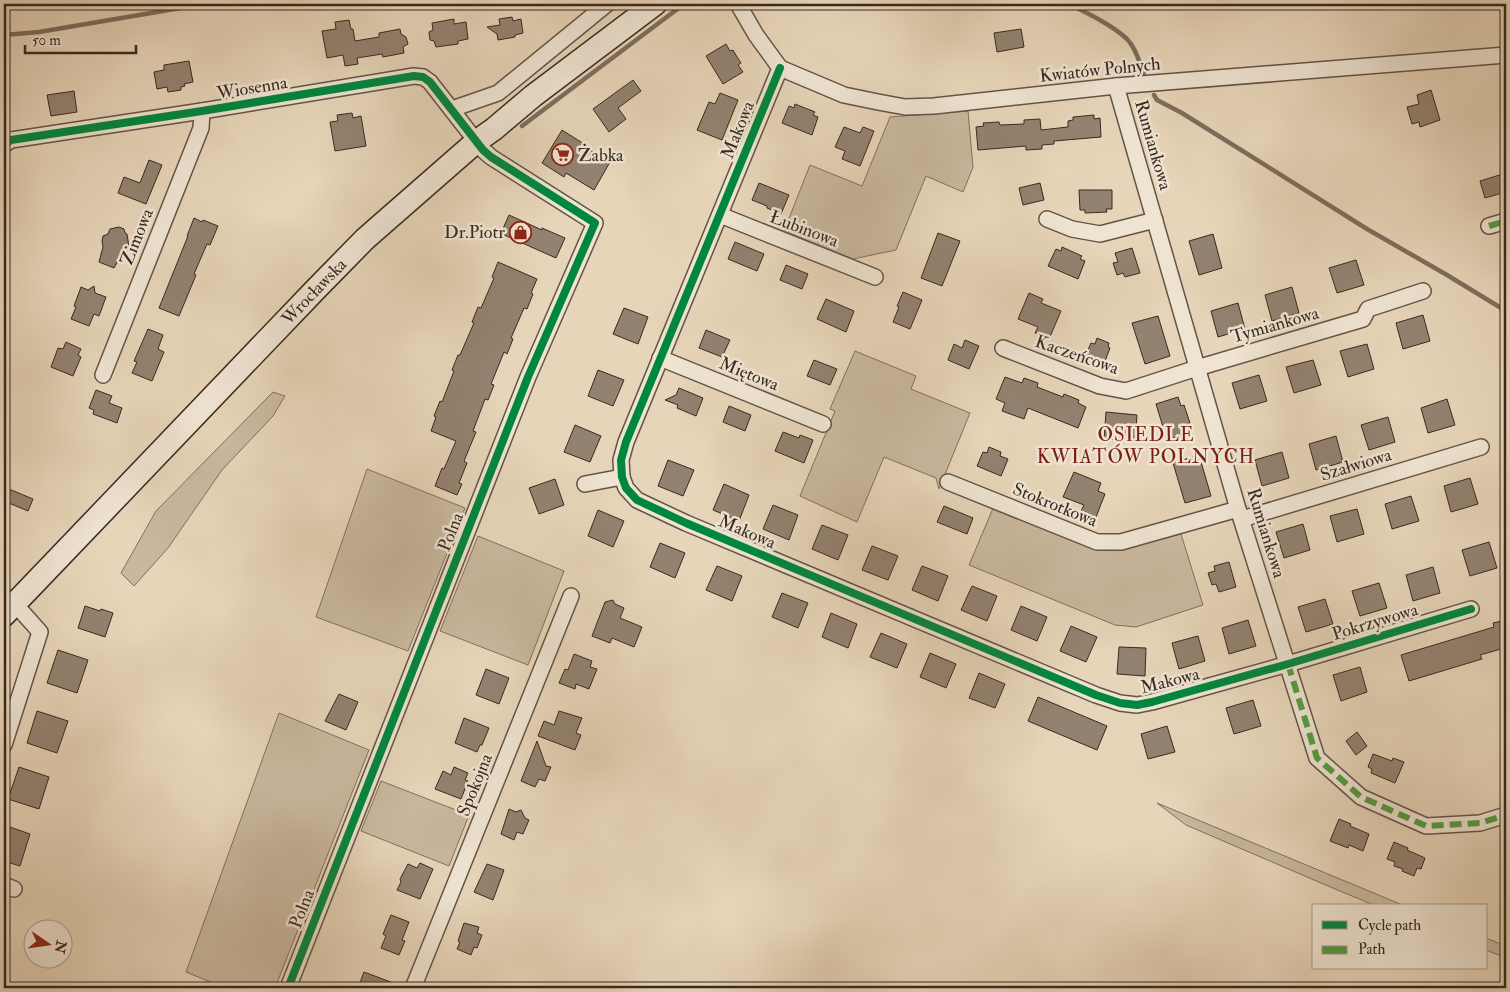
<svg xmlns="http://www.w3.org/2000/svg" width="1510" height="992" font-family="'IM FELL Double Pica',serif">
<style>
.green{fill:#c9b89f;stroke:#817060}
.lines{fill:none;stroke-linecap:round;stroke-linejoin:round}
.stream{stroke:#7e6d5d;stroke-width:4.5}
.building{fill:#938270;stroke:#392921}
.street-casing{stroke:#645447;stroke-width:18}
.secondary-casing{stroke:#392921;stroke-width:25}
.street{stroke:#efe4d2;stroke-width:15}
.secondary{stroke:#efe4d2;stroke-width:22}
.quiet{stroke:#529c3f;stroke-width:6;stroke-dasharray:12 6;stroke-linecap:butt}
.cycleway-casing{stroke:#efe4d2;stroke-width:11}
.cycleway{stroke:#00873e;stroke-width:8}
.labels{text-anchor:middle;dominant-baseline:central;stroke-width:5;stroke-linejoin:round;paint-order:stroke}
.street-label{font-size:18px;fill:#392921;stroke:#efe4d2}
.poi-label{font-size:18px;fill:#392921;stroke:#efe4d2;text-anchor:start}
.neighbourhood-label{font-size:19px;letter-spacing:1px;fill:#7a1f14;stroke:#efe4d2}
</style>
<rect width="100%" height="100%" fill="#e7d5b9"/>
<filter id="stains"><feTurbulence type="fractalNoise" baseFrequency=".004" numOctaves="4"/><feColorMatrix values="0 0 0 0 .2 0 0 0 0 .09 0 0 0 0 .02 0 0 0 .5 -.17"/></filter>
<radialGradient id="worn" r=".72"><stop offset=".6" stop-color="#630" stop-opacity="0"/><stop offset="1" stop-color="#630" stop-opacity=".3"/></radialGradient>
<g class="green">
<path d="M968 111 973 167 963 192 926 176 896 250 853 259 784 231 810 165 862 186 890 117Z"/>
<path d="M855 351 916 376 911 389 970 413 939 489 936 478 884 457 857 522 800 496 835 411 830 409Z"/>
<path d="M273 392 285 396 273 416 222 470 168 548 134 586 121 573 156 511Z"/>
<path d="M367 469 465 508 408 651 316 617Z"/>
<path d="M994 506 1121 549 1181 534 1203 605 1136 627 1115 625 969 565Z"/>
<path d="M478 536 564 571 528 665 440 631Z"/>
<path d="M279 713 369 750 275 988H225L186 972Z"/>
<path d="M381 781 469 815 449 866 361 831Z"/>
<path d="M1157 803 1405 906H1376L1328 886 1186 825Z"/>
<path d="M1486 938 1506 946V958L1486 950Z"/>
</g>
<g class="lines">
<g class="stream">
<path d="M1069 4C1087 13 1112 25 1127 39 1136 48 1139 62 1144 74"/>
<path d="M4 35 39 32 204 4"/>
<path d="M1154 95 1157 100 1182 113 1367 229 1447 275 1506 311"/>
<path d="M522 126 684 4"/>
</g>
</g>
<g class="building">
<path d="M512 17 513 21 521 19 523 33 515 35V37L498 40 497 34 487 27 500 25 499 19Z"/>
<path d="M454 19V24L466 22 468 39 458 41V44L436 47 434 41 430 40 429 32 433 30 432 23Z"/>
<path d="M349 20 351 29H353L355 41 379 37V33L400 29 401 34 406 37 408 44 403 47 404 53 383 57 382 54 357 58 358 64 345 66 343 55 327 58 322 31 336 29 335 22Z"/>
<path d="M1021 29 1024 47 997 52 994 33Z"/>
<path d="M726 44 730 51 733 50 737 57 741 63 738 65 743 72 723 84 706 56Z"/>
<path d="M189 61 193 82 184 84 185 86 181 87V90L168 92 167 87 157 89 154 72 164 70V65Z"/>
<path d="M633 80 641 91 618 108 626 119 609 132 593 109Z"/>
<path d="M1431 90 1440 120 1420 127 1419 122 1412 124 1407 107 1419 104 1417 95Z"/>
<path d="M74 91 77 112 51 116 47 95Z"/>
<path d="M720 93 738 100 722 140 697 130 709 102 715 104Z"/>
<path d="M795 104 815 112 813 115 818 117 812 135 782 123 789 106 794 108Z"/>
<path d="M352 113 353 118 361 116 366 146 335 151 330 122 338 121 337 115Z"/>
<path d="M1094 115V119L1100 118 1101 137 1054 141V144L1042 145V149L1026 150V146L978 150 976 127 984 126 983 123 999 122 1000 125 1024 124V120L1040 119 1041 130 1068 127V121L1073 120V117Z"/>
<path d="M844 127 860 133 863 127 874 131 860 166 842 159 845 151 835 147Z"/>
<path d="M562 130 584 144 583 146 610 162 594 190 566 173 564 177 542 163Z"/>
<path d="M149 160 162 165 146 204 118 193 124 177 140 183Z"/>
<path d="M1506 173V192L1485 198 1480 181Z"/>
<path d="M759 183 789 195 781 214 767 208V206L752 200Z"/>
<path d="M1040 183 1044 200 1023 205 1019 188Z"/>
<path d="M1079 190H1112V209H1106L1107 212 1085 213V210H1080Z"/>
<path d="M509 215 542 230V228L565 238 556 258 502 234 501 233Z"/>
<path d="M194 218 202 222 203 220 218 226 210 245 207 244 194 274 196 275 179 316 159 308 188 236H187Z"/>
<path d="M119 227 124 229 125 233 127 234 129 247 127 252 121 255 114 268 99 262 103 247 102 241 103 236 108 234 110 229Z"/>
<path d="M938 233 960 241 942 286 921 278Z"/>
<path d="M1213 234 1222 268 1199 275 1189 241Z"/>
<path d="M735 242 764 254 757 271 728 259Z"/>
<path d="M1062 247 1082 256 1080 259 1085 261 1078 279 1048 266 1056 249 1061 251Z"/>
<path d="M1132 248 1140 273 1125 277 1123 273 1117 275 1113 263 1118 262 1115 253Z"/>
<path d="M1356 260 1364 285 1337 293 1329 268Z"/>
<path d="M498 262 537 279 531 293 533 294 527 309 524 308 511 338 513 339 507 354 504 352 491 384 494 385 488 400 485 399 473 431 476 432 464 461 467 463 459 483 462 484 457 495 435 486 442 468 444 469 456 441 431 431 436 417 434 416 440 401 442 402 454 371 452 370 458 355H460L474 323 472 322 478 307 481 308 494 278 492 277Z"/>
<path d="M786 265 808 274 802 289 780 280Z"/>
<path d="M94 286 95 293 106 297 99 316 94 314 89 326 71 319 76 307 74 306 81 287 88 290Z"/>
<path d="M1292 287 1299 313 1272 321 1265 295Z"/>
<path d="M903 292 922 300 910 329 893 322 899 307 897 306Z"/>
<path d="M1029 293 1043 299 1041 303 1061 311 1049 339 1035 333 1038 327 1018 319Z"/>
<path d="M826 299 854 311 846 332 817 319Z"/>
<path d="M1238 303 1245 329 1218 337 1211 311Z"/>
<path d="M624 308 648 317 638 344 613 334Z"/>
<path d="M1423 315 1430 341 1403 349 1396 323Z"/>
<path d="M1158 316 1170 356 1145 364 1132 323Z"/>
<path d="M148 329 163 335 158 349 164 352 152 381 132 373 137 362 134 361Z"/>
<path d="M706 330 730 340 722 357 699 348Z"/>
<path d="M1097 338 1109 343 1108 347 1110 348 1104 364 1085 357 1091 343 1095 344Z"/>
<path d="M965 340 979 346 969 369 948 360 954 344 962 348Z"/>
<path d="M66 342 81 349 78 355 81 357 73 376 51 367 58 348 63 349Z"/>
<path d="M1367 344 1374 369 1348 377 1340 351Z"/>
<path d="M814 360 837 369 830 385 807 376Z"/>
<path d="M1313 360 1321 385 1294 393 1286 367Z"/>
<path d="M598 370 624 380 613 406 588 396Z"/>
<path d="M1259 375 1267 401 1240 409 1232 383Z"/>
<path d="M1005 377 1022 383 1024 378 1038 383 1037 387 1063 397 1064 394 1079 400 1078 403 1086 407 1078 428 1028 408 1024 419 1002 411 1005 403 996 399Z"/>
<path d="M679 388 703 398 696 416 677 408 678 405 665 400 676 395Z"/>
<path d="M96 390 112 396 109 403 122 408 117 423 93 414 94 410 89 408Z"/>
<path d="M1178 397 1181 406 1184 405 1190 423 1187 424 1189 433 1167 440 1156 404Z"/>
<path d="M1447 399 1455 425 1428 433 1421 408Z"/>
<path d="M729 406 751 415 745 431 723 422Z"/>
<path d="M1106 412 1137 415 1135 441 1104 439Z"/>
<path d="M1388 417 1395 442 1369 450 1361 425Z"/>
<path d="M575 425 601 436 590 462 564 452Z"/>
<path d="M783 432 799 438 800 435 813 440 804 463 775 451Z"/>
<path d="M1336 436 1343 462 1316 470 1309 444Z"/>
<path d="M989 447 1001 452 1000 456 1008 459 1001 476 977 466 983 452 987 453Z"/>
<path d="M1282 452 1289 478 1262 486 1255 460Z"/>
<path d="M1199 455 1211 496 1185 503 1173 463Z"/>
<path d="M668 460 694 470 683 496 658 486Z"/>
<path d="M1074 472 1101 483 1098 491 1105 494 1096 517 1081 511 1084 505 1063 497Z"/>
<path d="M1470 478 1478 504 1451 512 1444 486Z"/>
<path d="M555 479 564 505 539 514 529 488Z"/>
<path d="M724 484 749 495 739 521 713 510Z"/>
<path d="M4 487 33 499 28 511 4 501Z"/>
<path d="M1411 496 1419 521 1392 529 1385 504Z"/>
<path d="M773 505 798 515 789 540 763 529Z"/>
<path d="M944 506 973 518 967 534 937 522Z"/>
<path d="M1357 509 1364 534 1337 542 1330 516Z"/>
<path d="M598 510 624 521 613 547 588 536Z"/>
<path d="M1303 524 1310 550 1284 558 1276 532Z"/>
<path d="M822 525 848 535 838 560 812 549Z"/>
<path d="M1489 542 1497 568 1470 576 1462 550Z"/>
<path d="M660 543 685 553 675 578 650 567Z"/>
<path d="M872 546 898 556 888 580 862 570Z"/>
<path d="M1229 562 1236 587 1219 592 1216 584 1212 585 1208 573 1215 571 1214 566Z"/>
<path d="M717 566 742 576 732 601 706 590Z"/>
<path d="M922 566 948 576 938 601 912 590Z"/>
<path d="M1433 567 1440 593 1413 601 1406 575Z"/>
<path d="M1379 583 1387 608 1360 616 1352 591Z"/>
<path d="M972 586 997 596 987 621 961 610Z"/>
<path d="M782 593 808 603 798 628 772 617Z"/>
<path d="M1325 599 1333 624 1306 632 1298 607Z"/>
<path d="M613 600 615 604 624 608 620 618 642 627 634 647 612 638 610 643 592 636 605 602Z"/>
<path d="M85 606 100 611 101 609 113 613 105 637 78 628Z"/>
<path d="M1021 606 1047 617 1037 641 1011 630Z"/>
<path d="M831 613 857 624 848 648 822 637Z"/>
<path d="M1248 620 1256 646 1229 654 1222 628Z"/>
<path d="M1506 620V656L1503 657 1501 649 1480 655 1482 659 1409 681 1401 655 1494 627 1493 623Z"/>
<path d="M1071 626 1097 637 1086 662 1060 651Z"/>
<path d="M881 633 907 644 897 668 870 657Z"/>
<path d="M1198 636 1205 661 1179 669 1172 643Z"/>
<path d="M1119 647 1146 648 1145 676 1117 674Z"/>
<path d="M58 650 88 660 77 693 47 683Z"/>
<path d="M930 653 956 664 946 688 920 677Z"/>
<path d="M574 654 592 661 590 667 597 669 589 689 576 684 575 689 559 683 565 669 568 670Z"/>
<path d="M1360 667 1367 692 1341 701 1333 675Z"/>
<path d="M486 669 509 678 499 704 476 695Z"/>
<path d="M979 673 1005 684 995 708 969 698Z"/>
<path d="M339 694 358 702 346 730 325 721Z"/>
<path d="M1038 697 1107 726 1097 750 1028 721Z"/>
<path d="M1253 700 1261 726 1234 734 1226 708Z"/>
<path d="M37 711 68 721 57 753 27 743Z"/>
<path d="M559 711 582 718 576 733 581 735 575 750 538 736 544 721 554 725Z"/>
<path d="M464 718 489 728 482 745H480L477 752 455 743Z"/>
<path d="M1167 726 1175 752 1148 759 1141 734Z"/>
<path d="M1357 732 1367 746 1356 755 1346 741Z"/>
<path d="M537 741 546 766 551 767 545 781 539 779 535 787 521 781Z"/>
<path d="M1373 754 1392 761 1393 758 1404 762 1395 783 1371 773 1372 769 1368 767Z"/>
<path d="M19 767 49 777 39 809 8 799Z"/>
<path d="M454 767 468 773 465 780 468 781 461 799 435 789 443 771 451 775Z"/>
<path d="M509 809 516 812 521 810 525 818 529 820 523 834 517 832 514 840 501 834Z"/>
<path d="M1339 819 1351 824 1350 826 1369 834 1363 851 1349 845 1348 848 1330 841Z"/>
<path d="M4 825 30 834 20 866 4 861Z"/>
<path d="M1394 842 1408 848 1407 850 1425 858 1421 869 1417 868 1414 876 1402 871 1403 869 1394 866 1395 862 1387 859Z"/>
<path d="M420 863 433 869 420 899 397 890 401 882 400 879 408 864 417 868Z"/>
<path d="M487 864 504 870 493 900 474 892Z"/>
<path d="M391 915 409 922 402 940 405 941 399 955 381 948 386 936 383 934Z"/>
<path d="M464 923 479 927 477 933 482 935 477 948 474 947 471 955 457 949 460 942 458 941Z"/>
<path d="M364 972 404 987 403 988H358Z"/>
</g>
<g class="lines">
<defs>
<g id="street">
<path d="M738 4 756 35 780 68 844 95 878 102 905 107 934 106 1116 86 1506 55"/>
<path d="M780 68 626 442 621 460 622 477 626 488 637 500 686 523 1096 695 1120 703 1137 705 1152 702 1288 664 1471 609"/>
<path d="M1116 86 1238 509 1317 758 1361 797 1426 826 1480 823 1506 815"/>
<path d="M452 109 498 93 607 4"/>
<path d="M4 145 11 140 202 111 414 76 423 77 430 82 483 150 491 157 595 223 528 377 288 988"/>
<path d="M720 215 875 277"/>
<path d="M1047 219 1072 229 1100 234 1155 220"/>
<path d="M1489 226 1506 221"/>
<path d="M1003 348 1100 386 1126 391 1197 368 1363 319 1368 309 1423 291"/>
<path d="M660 358 823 424"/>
<path d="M103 375 201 128 202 111"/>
<path d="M948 482 1097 542H1121L1238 509"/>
<path d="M585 484 622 477"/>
<path d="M1242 519 1481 447"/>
<path d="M4 745 40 632 15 604"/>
<path d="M4 885 14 889"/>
<path d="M413 988 571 596"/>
</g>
<g id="secondary">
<path id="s1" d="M4 615 316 289 365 239 477 141 494 129 533 96 655 4"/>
</g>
</defs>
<use href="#street" class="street-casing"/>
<use href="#secondary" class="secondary-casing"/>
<use href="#street" class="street"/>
<use href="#secondary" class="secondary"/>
<g class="quiet">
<path d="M1489 226 1506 221"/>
<path d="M1288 664 1317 758 1361 797 1426 826 1480 823 1506 815"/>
</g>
<defs>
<g id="cycleway">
<path d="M780 68 626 442 621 460 622 477 626 488 637 500 686 523 1096 695 1120 703 1137 705 1152 702 1288 664 1471 609"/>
<path d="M4 145 11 140 202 111 414 76 423 77 430 82 483 150 491 157 595 223 528 377 288 988"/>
</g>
</defs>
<use href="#cycleway" class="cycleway-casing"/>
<use href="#cycleway" class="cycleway"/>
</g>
<defs>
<symbol id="supermarket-ring" viewBox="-11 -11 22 22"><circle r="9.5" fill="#efe4d2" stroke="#8f2418" stroke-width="1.5"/><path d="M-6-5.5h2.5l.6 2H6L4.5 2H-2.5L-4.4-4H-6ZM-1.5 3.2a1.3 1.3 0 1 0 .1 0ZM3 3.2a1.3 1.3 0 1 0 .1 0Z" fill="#8f2418"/></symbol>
<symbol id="shop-ring" viewBox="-11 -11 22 22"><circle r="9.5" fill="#efe4d2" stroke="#8f2418" stroke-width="1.5"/><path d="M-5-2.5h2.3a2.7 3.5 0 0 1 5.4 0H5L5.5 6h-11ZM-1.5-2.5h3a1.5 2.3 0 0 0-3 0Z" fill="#8f2418"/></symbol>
</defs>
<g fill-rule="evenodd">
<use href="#supermarket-ring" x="550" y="142" width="25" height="25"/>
<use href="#shop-ring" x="508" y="220" width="25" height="25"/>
</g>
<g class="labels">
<g class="street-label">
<text transform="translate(1100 70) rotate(-6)">Kwiatów Polnych</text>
<text transform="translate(252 88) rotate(-9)">Wiosenna</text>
<text transform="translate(738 130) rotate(-68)">Makowa</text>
<text transform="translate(1153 145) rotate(74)">Rumiankowa</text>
<text transform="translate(804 229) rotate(21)">Łubinowa</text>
<text transform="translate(137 237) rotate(-68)">Zimowa</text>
<text stroke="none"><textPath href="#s1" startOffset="448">Wrocławska</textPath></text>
<text transform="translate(1275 325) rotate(-16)">Tymiankowa</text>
<text transform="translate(1077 355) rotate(19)">Kaczeńcowa</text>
<text transform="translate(749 374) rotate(22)">Miętowa</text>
<text transform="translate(1356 465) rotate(-17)">Szałwiowa</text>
<text transform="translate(1055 505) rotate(22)">Stokrotkowa</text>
<text transform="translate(451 532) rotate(-68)">Polna</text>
<text transform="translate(747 532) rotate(23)">Makowa</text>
<text transform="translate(1266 533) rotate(73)">Rumiankowa</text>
<text transform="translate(1375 622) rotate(-17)">Pokrzywowa</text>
<text transform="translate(1170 681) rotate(-14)">Makowa</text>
<text transform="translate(475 785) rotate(-68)">Spokojna</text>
<text transform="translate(302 909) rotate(-69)">Polna</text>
</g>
<g class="poi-label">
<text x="578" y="155">Żabka</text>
<text x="505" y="232" text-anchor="end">Dr.Piotr</text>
</g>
<g class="neighbourhood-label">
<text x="1146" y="435">OSIEDLE<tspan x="1146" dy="22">KWIATÓW POLNYCH</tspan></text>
</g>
</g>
<rect width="1510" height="992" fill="none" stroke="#e7d5b9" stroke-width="20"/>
<rect x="5" y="5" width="1500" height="982" fill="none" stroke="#392921" stroke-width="2.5"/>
<rect x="10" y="10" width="1490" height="972" fill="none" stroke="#392921"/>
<rect x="1312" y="904" width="175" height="65" fill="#efe4d2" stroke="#a6998b"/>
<rect x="1322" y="921" width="25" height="8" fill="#00873e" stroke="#a6998b"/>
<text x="1358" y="930" font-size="15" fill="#392921">Cycle path</text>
<rect x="1322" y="946" width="25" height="8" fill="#529c3f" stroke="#a6998b"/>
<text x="1358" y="954" font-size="15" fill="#392921">Path</text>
<g transform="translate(48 944) rotate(103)"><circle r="24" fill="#efe4d2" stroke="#a6998b"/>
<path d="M0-4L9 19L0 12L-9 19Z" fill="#8f2418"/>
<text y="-8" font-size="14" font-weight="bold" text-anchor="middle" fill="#392921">N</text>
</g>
<path d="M25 45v8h111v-8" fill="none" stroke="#392921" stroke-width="2.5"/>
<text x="32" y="45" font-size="15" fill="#392921" stroke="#efe4d2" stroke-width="4" paint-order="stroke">50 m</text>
<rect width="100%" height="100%" filter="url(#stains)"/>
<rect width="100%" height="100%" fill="url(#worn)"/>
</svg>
